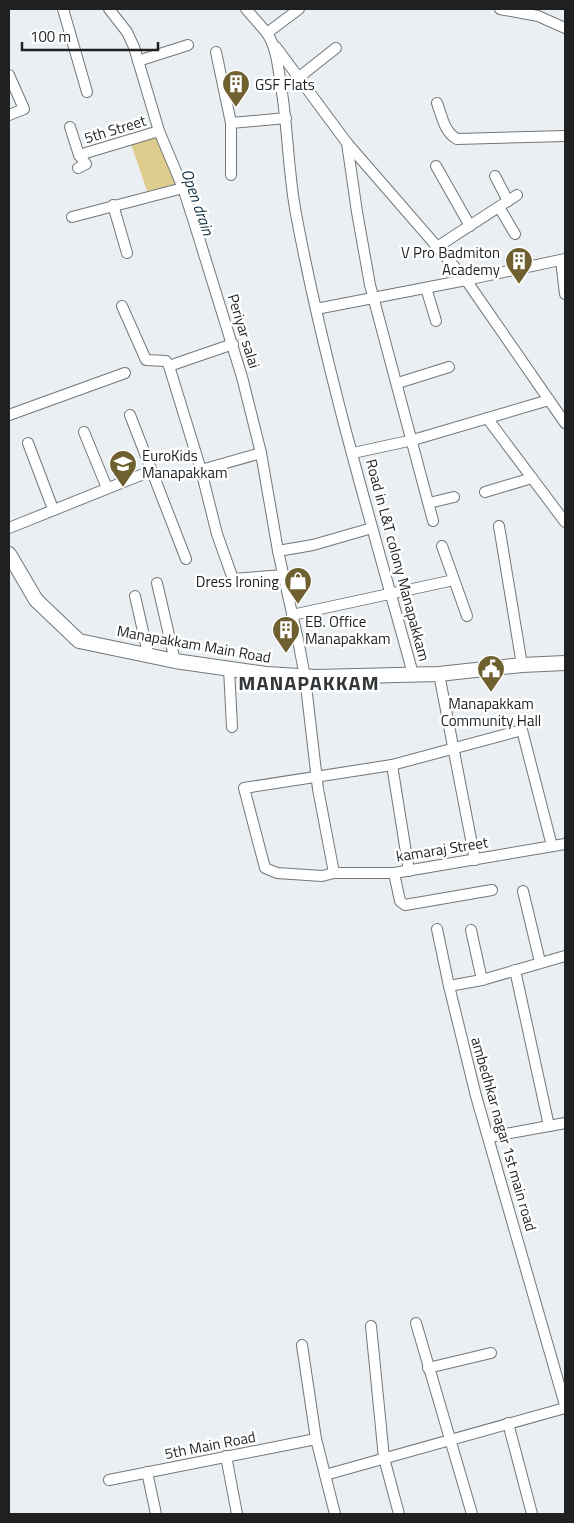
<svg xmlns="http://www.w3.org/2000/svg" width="574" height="1523" font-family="'Titillium Web',sans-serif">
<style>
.green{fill:#dfcd8e}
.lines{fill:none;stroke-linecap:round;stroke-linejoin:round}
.minor-casing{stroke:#72777a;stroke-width:12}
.major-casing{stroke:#72777a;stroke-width:16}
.minor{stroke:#fff;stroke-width:10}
.major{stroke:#fff;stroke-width:14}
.labels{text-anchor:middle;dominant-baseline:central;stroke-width:5;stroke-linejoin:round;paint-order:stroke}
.poi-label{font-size:15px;fill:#1e2021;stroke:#fff;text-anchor:start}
.street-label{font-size:15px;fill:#1e2021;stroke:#fff}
.water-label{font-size:16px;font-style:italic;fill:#0e2d3f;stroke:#fff}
.district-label{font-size:20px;font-weight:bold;letter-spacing:1px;fill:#34373a;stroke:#fff}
</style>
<rect width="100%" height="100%" fill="#eaeff3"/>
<path class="green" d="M161 134 177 184 147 191 131 144Z"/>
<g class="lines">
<defs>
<g id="minor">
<path d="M63 9 87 92"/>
<path d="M109 9 127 32 134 47 159 131 183 188 194 222 242 377 261 453 278 551 298 640 305 677 318 789 334 873"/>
<path d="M246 9 267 33"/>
<path d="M299 9 267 33C277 49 278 67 281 86 288 128 288 172 296 214 325 369 371 522 413 674"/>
<path d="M500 9 538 16 565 28"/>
<path d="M276 47 347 143 357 212 370 285 433 521"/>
<path d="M216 52 231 123"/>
<path d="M138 61 188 45"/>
<path d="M9 75 24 109 9 115"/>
<path d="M298 78 336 48"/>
<path d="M437 103C442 116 444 132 457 139L565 136"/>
<path d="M70 127 79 155 86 164 78 168"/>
<path d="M79 155 159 131"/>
<path d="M436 166 470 226"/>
<path d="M231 175V123L286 118"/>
<path d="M495 176 508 201"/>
<path d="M113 205 127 253"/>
<path d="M499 207 515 234"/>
<path d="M72 217 183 188"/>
<path d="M437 247 517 195"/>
<path d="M565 259 466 280 565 423"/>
<path d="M561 260 565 294"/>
<path d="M426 288 436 321"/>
<path d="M122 306 146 360 166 361 169 366 201 470 217 534 233 579 284 575"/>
<path d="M316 309 466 280 347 143"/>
<path d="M169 366 233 344"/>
<path d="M398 383 449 367"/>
<path d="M9 415 125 373"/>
<path d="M130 415 186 559"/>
<path d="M487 418 565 522"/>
<path d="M84 432 107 488"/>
<path d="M28 443 53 509"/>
<path d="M353 453 413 440 549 400"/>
<path d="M201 470 261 453"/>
<path d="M485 492 532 478"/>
<path d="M429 503 454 497"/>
<path d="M499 526 522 665"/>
<path d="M9 528 151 471"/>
<path d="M442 546 467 616"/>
<path d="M278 551 313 545 372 528"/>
<path d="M157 583 175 661"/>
<path d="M135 596 148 653"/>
<path d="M292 615 454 580"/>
<path d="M229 669 232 727"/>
<path d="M439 674 475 860"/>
<path d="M392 765 409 871"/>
<path d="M552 846 522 730 392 765 244 788 265 868 277 873 322 876 334 873H394L565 844"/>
<path d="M394 873 400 901 405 905 492 890"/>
<path d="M523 891 540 962"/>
<path d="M437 929 449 986"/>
<path d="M471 930 482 980"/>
<path d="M565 956 482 980 449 986 476 1096 565 1405"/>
<path d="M515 970 549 1126 565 1123"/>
<path d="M489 1137 549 1126"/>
<path d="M416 1323 472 1514"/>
<path d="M371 1326 384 1458 399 1514"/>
<path d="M302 1345 316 1439 335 1514"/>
<path d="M428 1368 491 1353"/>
<path d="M508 1423 532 1514"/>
<path d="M226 1456 237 1514"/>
<path d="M147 1472 156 1514"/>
<path d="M325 1475 565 1408"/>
<path d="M109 1480 316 1439"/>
</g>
<path id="major" d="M9 554 36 600 79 641 175 661 266 674 316 677 439 674 522 665 565 663"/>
</defs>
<use href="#minor" class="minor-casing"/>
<use href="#major" class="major-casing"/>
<use href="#minor" class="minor"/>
<use href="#major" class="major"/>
</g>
<defs>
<symbol id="building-pin" viewBox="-11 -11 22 30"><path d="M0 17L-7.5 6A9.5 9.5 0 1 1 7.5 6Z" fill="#6f612f" stroke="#fff"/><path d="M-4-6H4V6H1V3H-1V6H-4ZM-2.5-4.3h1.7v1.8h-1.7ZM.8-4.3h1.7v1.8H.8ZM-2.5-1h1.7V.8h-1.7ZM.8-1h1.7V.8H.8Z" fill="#fff"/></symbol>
<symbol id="school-pin" viewBox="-11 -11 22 30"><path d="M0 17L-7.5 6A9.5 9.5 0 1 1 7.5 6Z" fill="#6f612f" stroke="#fff"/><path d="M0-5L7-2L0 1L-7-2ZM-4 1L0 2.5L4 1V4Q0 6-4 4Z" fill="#fff"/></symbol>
<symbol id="shop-pin" viewBox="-11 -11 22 30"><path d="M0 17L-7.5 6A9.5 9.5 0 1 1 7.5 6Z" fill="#6f612f" stroke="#fff"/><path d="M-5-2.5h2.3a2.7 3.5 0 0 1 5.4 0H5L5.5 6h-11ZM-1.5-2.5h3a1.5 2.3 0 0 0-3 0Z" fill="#fff"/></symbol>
<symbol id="civic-pin" viewBox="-11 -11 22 30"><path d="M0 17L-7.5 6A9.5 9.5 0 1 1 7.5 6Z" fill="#6f612f" stroke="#fff"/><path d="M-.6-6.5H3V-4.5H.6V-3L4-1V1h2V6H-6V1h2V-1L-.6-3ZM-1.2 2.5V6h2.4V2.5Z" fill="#fff"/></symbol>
</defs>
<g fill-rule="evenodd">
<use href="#building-pin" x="220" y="68" width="32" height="43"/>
<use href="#building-pin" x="503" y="245" width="32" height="43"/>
<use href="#school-pin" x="107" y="448" width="32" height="43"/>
<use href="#shop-pin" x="282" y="565" width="32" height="43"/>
<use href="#building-pin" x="270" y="614" width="32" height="43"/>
<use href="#civic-pin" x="475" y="653" width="32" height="43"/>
</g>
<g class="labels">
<g class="poi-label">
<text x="255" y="84">GSF Flats</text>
<text x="500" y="252" text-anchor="end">V Pro Badmiton<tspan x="500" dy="17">Academy</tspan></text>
<text x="142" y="455">EuroKids<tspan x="142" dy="17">Manapakkam</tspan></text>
<text x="279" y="581" text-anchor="end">Dress Ironing</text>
<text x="305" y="621">EB. Office<tspan x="305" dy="17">Manapakkam</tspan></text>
<text x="491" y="703" text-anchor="middle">Manapakkam<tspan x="491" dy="17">Community Hall</tspan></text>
</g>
<g class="street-label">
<text transform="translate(115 129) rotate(-17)">5th Street</text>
<text transform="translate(244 331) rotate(73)">Periyar salai</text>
<text transform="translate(398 560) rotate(75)">Road in L&amp;T colony Manapakkam</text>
<text transform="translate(194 644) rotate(10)">Manapakkam Main Road</text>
<text transform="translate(442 849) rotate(-9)">kamaraj Street</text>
<text transform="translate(504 1134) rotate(74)">ambedhkar nagar 1st main road</text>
<text transform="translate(210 1445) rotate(-11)">5th Main Road</text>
</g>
<g class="water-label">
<text transform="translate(198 202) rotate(71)">Open drain</text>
</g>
<g class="district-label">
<text x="309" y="682">MANAPAKKAM</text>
</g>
</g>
<rect width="574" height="1523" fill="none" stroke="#1e2021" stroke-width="20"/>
<path d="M22 42v8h136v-8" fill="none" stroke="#1e2021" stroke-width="2.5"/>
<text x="30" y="42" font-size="15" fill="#1e2021" stroke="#ffffff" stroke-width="4" paint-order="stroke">100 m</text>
</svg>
